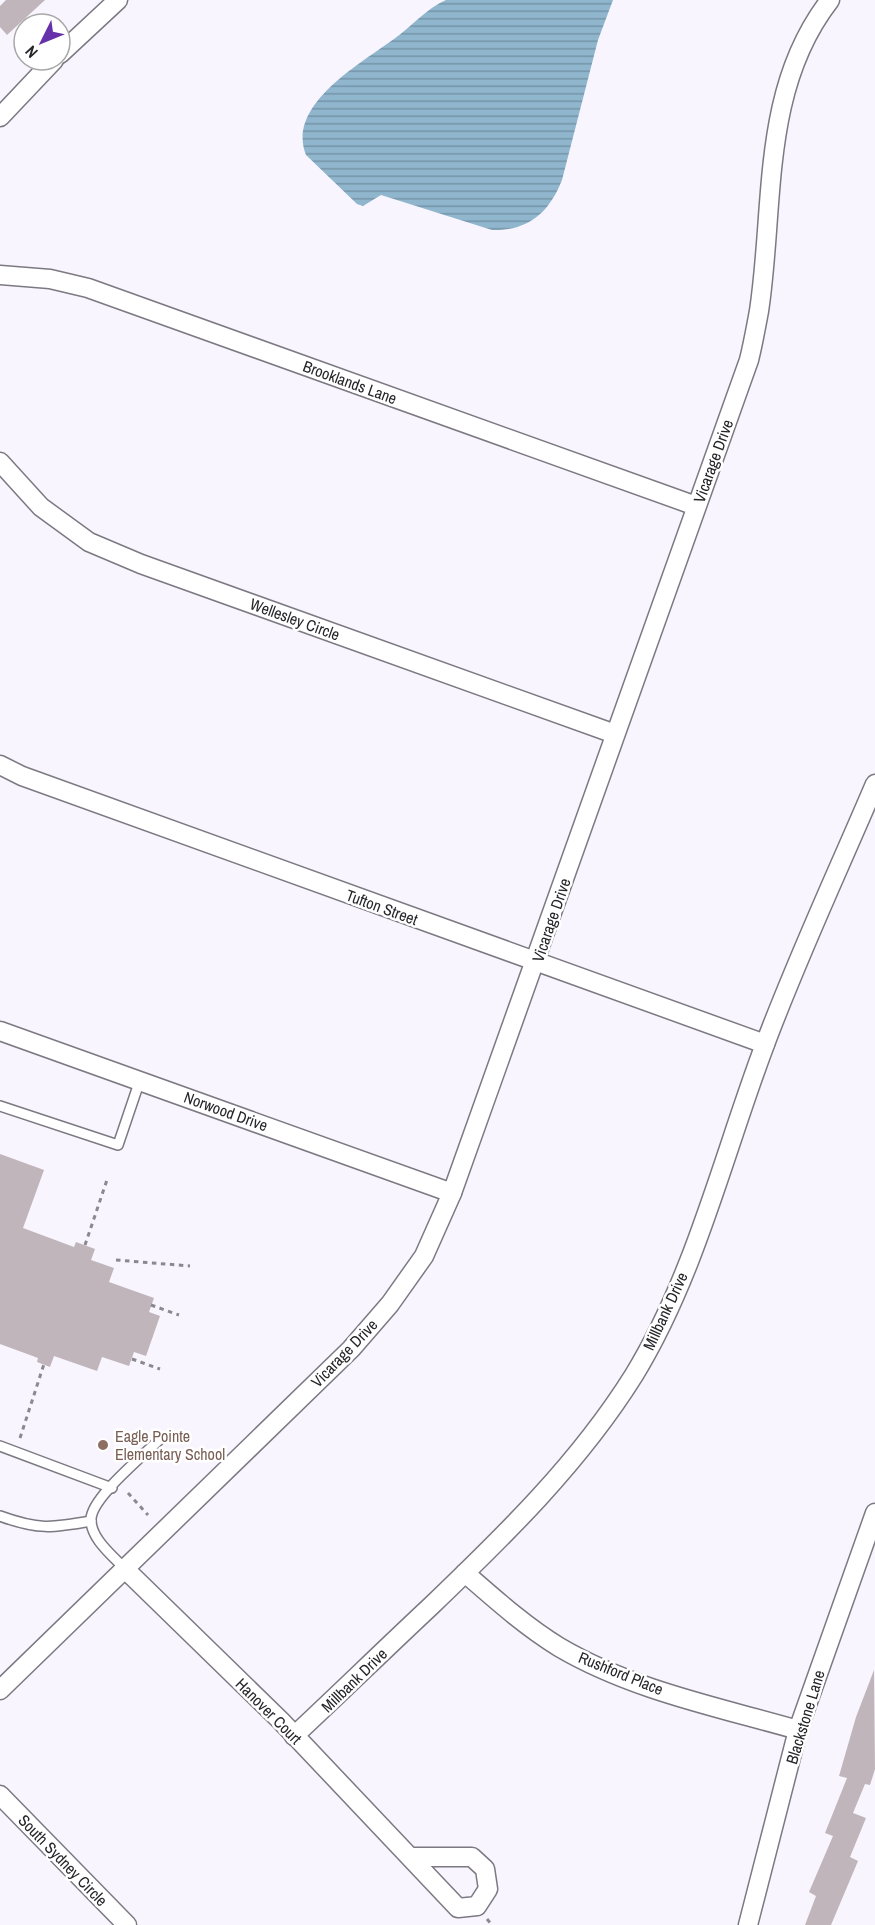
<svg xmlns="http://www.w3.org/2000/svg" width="875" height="1925" font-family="'Archivo Narrow',sans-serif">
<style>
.water{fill:url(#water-rules)}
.building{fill:#c0b5ba}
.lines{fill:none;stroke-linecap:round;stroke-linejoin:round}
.lane-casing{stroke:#7c7983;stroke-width:12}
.street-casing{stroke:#7c7983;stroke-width:21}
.path{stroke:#8b898f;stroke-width:3;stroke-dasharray:4.5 4.5;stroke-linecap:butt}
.lane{stroke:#fff;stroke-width:9}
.street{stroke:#fff;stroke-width:18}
.education-dot{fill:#8d6e63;stroke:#fff;stroke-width:2}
.labels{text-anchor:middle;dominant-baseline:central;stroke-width:5;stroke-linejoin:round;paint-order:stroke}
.street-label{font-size:16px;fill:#262529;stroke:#fff}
.education-label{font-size:16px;fill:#785e54;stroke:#fff;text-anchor:start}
</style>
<defs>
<pattern id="water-rules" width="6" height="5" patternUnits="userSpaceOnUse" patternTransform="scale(1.5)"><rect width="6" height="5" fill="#90b6ce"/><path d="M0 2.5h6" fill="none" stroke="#7594a7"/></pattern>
</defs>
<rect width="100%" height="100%" fill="#f8f5fe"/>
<path class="water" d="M446 0H613L598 40 562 180C549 213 528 231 492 230L381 195 363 206 357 204 306 155C286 105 360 64 394 39 411 27 427 8 446 0Z"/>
<g class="building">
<path d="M6 0H45L7 35 0 27V6Z"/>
<path d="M0 1154 44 1170 23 1228 74 1247 76 1242 95 1249 91 1260 114 1268 109 1282 154 1298 149 1312 160 1316 146 1356 134 1352 129 1366 102 1357 97 1371 54 1356 50 1367 37 1362 38 1358 0 1344Z"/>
<path d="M874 1670 875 1769 870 1785 865 1784 853 1813 866 1818 850 1857 858 1861 831 1925H805L816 1896 809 1892 833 1836 825 1833 847 1778 839 1776 856 1717Z"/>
</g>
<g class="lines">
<defs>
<g id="lane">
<path d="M0 1106 118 1145 140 1080"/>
<path d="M0 1446 112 1488"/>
<path d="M0 1516C38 1530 52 1528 91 1521"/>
<path d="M125 1569C113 1556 91 1539 91 1520 90 1499 143 1456 159 1440"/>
</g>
<g id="street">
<path d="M60 54 118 0"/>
<path d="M0 117 54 60"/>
<path d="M0 275 50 279 88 288 696 506"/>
<path d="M0 462 41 507 89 542 141 564 615 734"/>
<path d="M0 765 22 776 765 1044"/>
<path d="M0 1031 452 1193"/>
<path d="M125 1569 281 1721 458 1908 477 1906 488 1889 485 1869 472 1857H411"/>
<path d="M465 1573C496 1600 525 1626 559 1647 632 1690 718 1707 798 1730"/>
<path d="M0 1690 351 1349 390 1304 424 1256 452 1193 749 360C753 344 756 327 759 311 775 206 760 90 830 0"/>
<path d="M294 1736C340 1693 385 1649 431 1606 505 1535 579 1463 634 1375 695 1275 723 1156 764 1047 797 958 838 871 875 784"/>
<path d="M0 1795 127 1925"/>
<path d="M748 1925 798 1730 875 1513"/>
</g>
</defs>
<use href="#lane" class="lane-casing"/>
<use href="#street" class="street-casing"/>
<g class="path">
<path d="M85 1245 108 1177"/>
<path d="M116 1260 190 1266"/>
<path d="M151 1305 179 1315"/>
<path d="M132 1359 160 1369"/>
<path d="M20 1438 44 1364"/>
<path d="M128 1493 148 1515"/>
<path d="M487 1919 492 1925"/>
</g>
<use href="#lane" class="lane"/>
<use href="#street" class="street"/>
</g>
<circle class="education-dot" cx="103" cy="1445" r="6"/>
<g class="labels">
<g class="street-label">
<text transform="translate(350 382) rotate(20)">Brooklands Lane</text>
<text transform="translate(713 461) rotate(-70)">Vicarage Drive</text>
<text transform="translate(295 619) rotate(20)">Wellesley Circle</text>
<text transform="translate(382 907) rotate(20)">Tufton Street</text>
<text transform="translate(551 920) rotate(-71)">Vicarage Drive</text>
<text transform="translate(226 1111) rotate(20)">Norwood Drive</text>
<text transform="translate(665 1311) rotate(-65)">Millbank Drive</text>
<text transform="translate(344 1353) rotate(-46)">Vicarage Drive</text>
<text transform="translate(621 1673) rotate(22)">Rushford Place</text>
<text transform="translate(354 1680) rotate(-44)">Millbank Drive</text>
<text transform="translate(269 1711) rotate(45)">Hanover Court</text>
<text transform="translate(805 1717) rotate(-73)">Blackstone Lane</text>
<text transform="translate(63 1860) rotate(46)">South Sydney Circle</text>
</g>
<g class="education-label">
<text x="115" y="1436">Eagle Pointe<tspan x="115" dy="18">Elementary School</tspan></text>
</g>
</g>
<g transform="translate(42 42) rotate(227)"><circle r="28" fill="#ffffff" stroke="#a8a8a9" stroke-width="1.5"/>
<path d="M0-4.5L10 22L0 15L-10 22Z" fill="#6632a9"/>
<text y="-9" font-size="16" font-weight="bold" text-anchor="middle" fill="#262529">N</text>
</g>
</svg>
